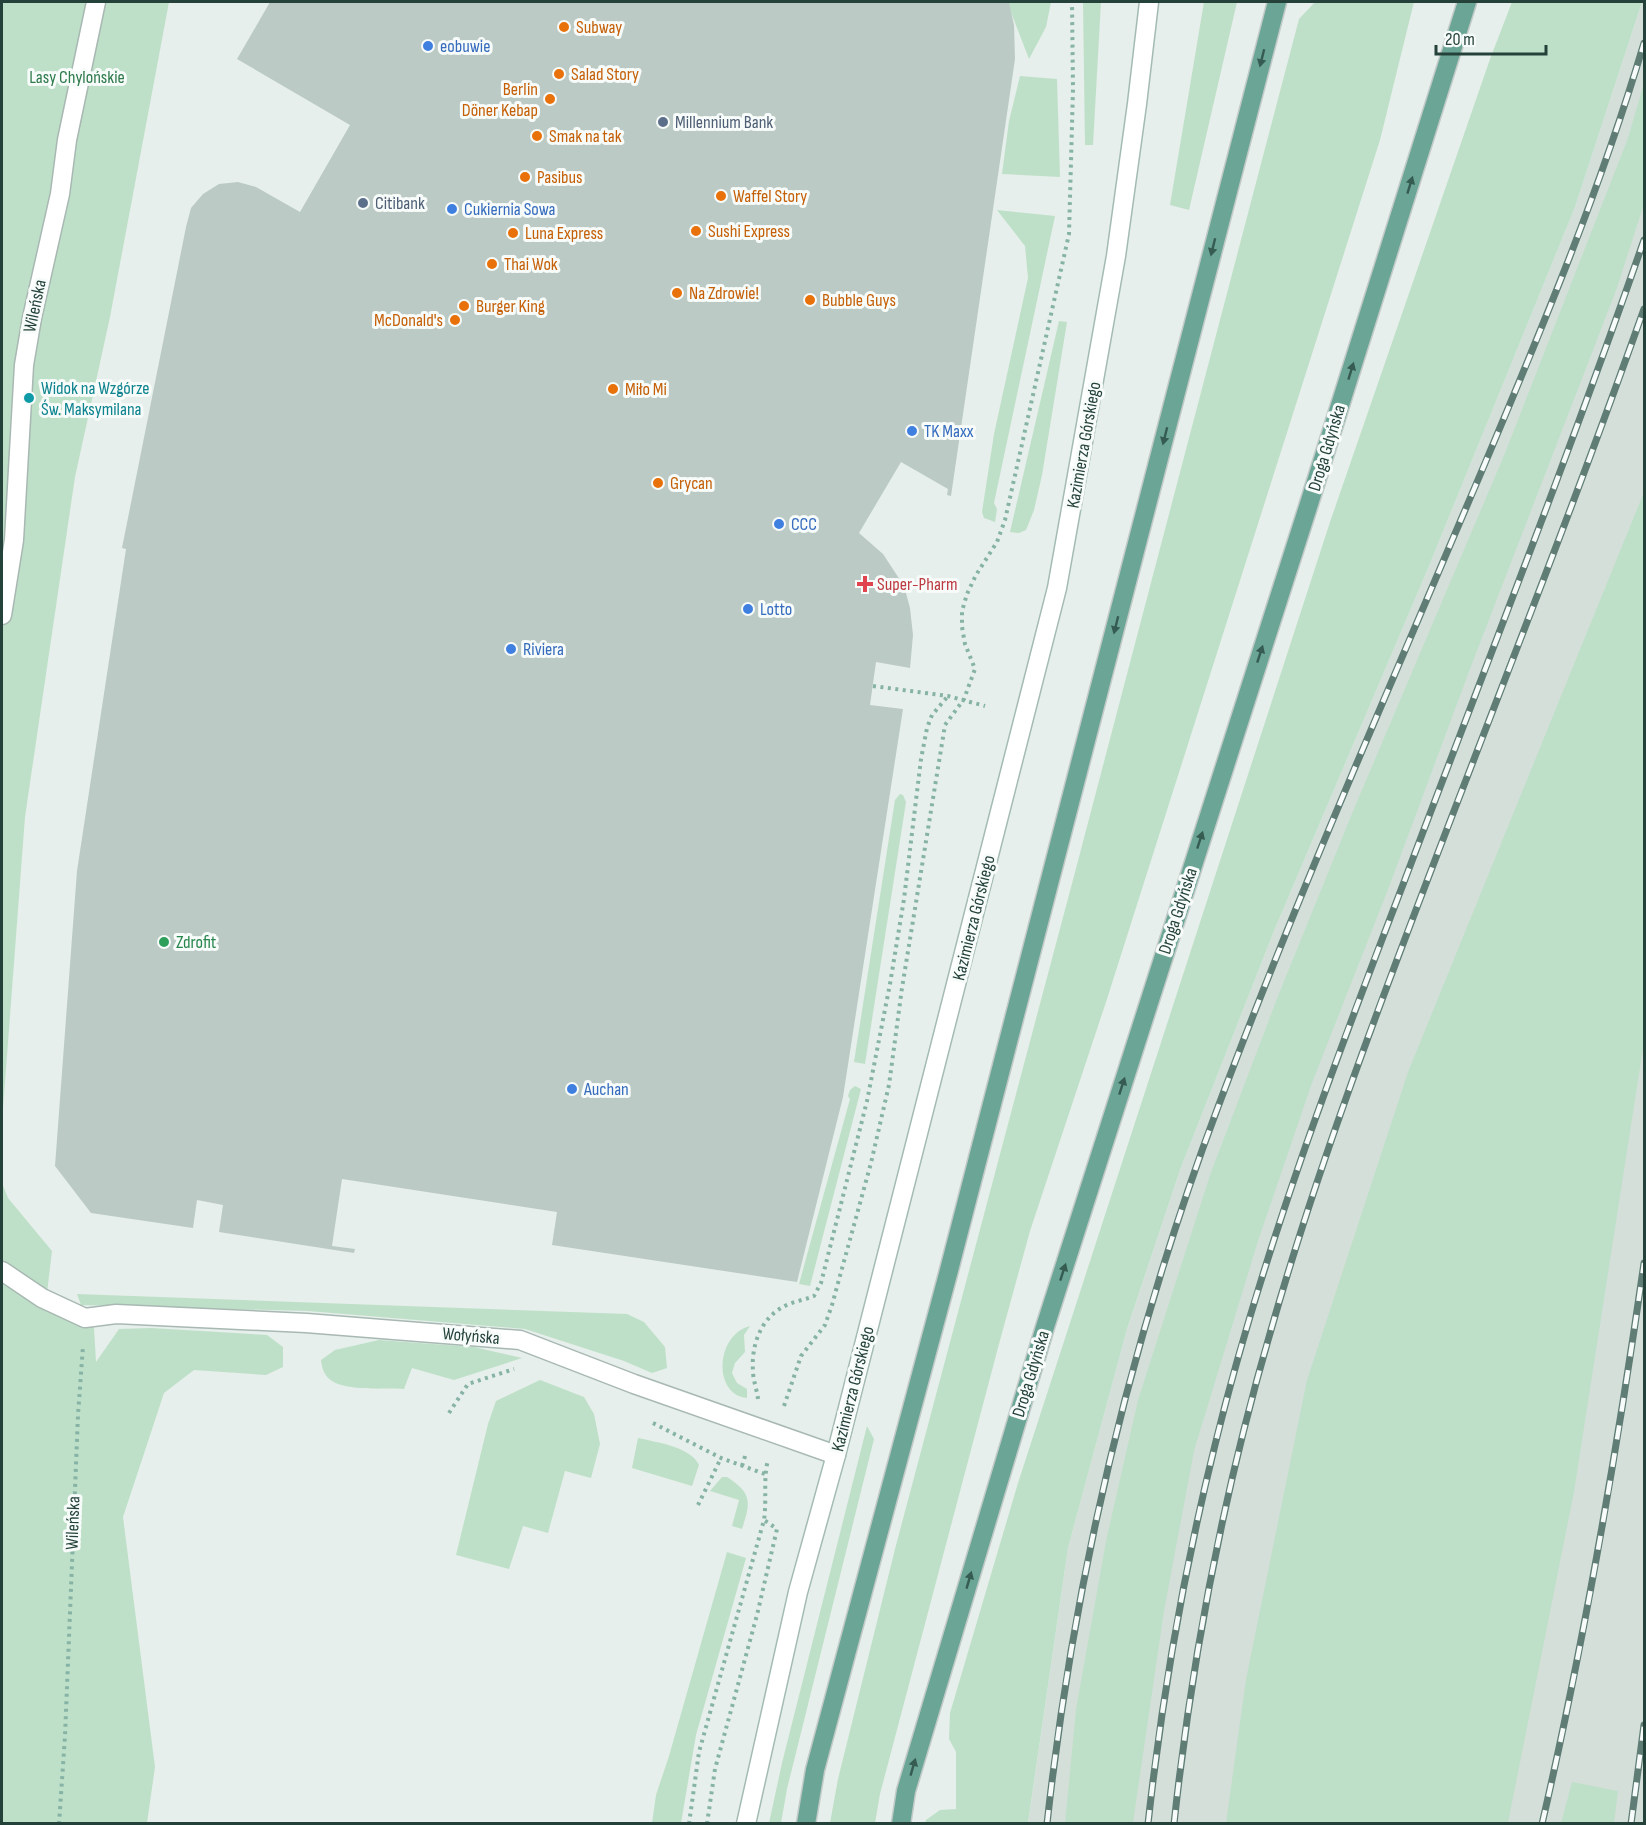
<svg xmlns="http://www.w3.org/2000/svg" width="1646" height="1825" font-family="'Sofia Sans Condensed',sans-serif">
<style>
.built{fill:#d4dfda}
.green{fill:#bfe0c8}
.building{fill:#bbcac4}
.lines{fill:none;stroke-linecap:round;stroke-linejoin:round}
.lane-casing{stroke:#a8b8b2;stroke-width:21}
.secondary-casing{stroke:#a4bbb3;stroke-width:21}
.primary-casing{stroke:#c2cac8;stroke-width:21}
.path{stroke:#86b3a5;stroke-width:4;stroke-dasharray:3 4.5;stroke-linecap:butt}
.lane{stroke:#fff;stroke-width:18}
.secondary{stroke:#fff;stroke-width:18}
.primary{stroke:#6aa596;stroke-width:18}
.rail-casing{stroke:#5f7d75;stroke-width:7}
.rail{stroke:#f7fbf9;stroke-width:4.5;stroke-dasharray:14;stroke-linecap:butt}
.oneway{fill:#365b51}
.food-dot{fill:#e8710a;stroke:#f7fbf9;stroke-width:2}
.shop-dot{fill:#3f7fe0;stroke:#f7fbf9;stroke-width:2}
.service-dot{fill:#5c6f8a;stroke:#f7fbf9;stroke-width:2}
.culture-dot{fill:#0f9aa8;stroke:#f7fbf9;stroke-width:2}
.health-dot{fill:#e0444e;stroke:#f7fbf9;stroke-width:2}
.leisure-dot{fill:#2e9e5b;stroke:#f7fbf9;stroke-width:2}
.labels{text-anchor:middle;dominant-baseline:central;stroke-width:6;stroke-linejoin:round;paint-order:stroke}
.food-label{font-size:18px;fill:#c56008;stroke:#f7fbf9;text-anchor:start}
.shop-label{font-size:18px;fill:#366cbe;stroke:#f7fbf9;text-anchor:start}
.park-label{font-size:18px;fill:#2d7a4b;stroke:#f7fbf9}
.service-label{font-size:18px;fill:#4e5e75;stroke:#f7fbf9;text-anchor:start}
.street-label{font-size:18px;fill:#24423a;stroke:#f7fbf9}
.culture-label{font-size:18px;fill:#0d838f;stroke:#f7fbf9;text-anchor:start}
.health-label{font-size:18px;fill:#be3a42;stroke:#f7fbf9;text-anchor:start}
.leisure-label{font-size:18px;fill:#27864d;stroke:#f7fbf9;text-anchor:start}
</style>
<rect width="100%" height="100%" fill="#e6efeb"/>
<path class="built" d="M1642 2H1644V1823L1028 1824 1068 1548 1127 1329 1180 1170 1274 931 1429 566 1575 207Z"/>
<g class="green">
<path d="M2 2H169L110 317 75 477 25 817 2 1122Z"/>
<path d="M1007 2H1051L1046 27 1029 59Z"/>
<path d="M1083 2H1101L1093 145H1085Z"/>
<path d="M1204 2H1237L1189 210 1170 205Z"/>
<path d="M1315 2H1414L1380 140 1107 999 1030 1231 999 1344 880 1794 875 1823H830L838 1779 895 1549 1074 876 1299 19Z"/>
<path d="M1512 2H1642L1575 207 1429 566 1274 931 1180 1170 1127 1329 1068 1548 1028 1823H925L926 1820 940 1810 956 1809V1752L949 1739 950 1713 1018 1483 1330 522 1490 59Z"/>
<path d="M1020 76 1057 79 1060 177 1002 174 1009 121Z"/>
<path d="M1644 83V204L1617 288 1470 669 1389 887 1312 1083 1258 1241 1194 1451 1164 1611 1133 1823H1065L1076 1709 1106 1541 1138 1400 1210 1175 1278 996 1353 811 1505 453 1628 138Z"/>
<path d="M997 210 1055 216 994 503 997 509 995 522 984 518 982 512 994 434 1028 278 1025 246Z"/>
<path d="M1059 321 1067 322 1042 475 1034 510 1026 530 1019 533 1010 532Z"/>
<path d="M1644 492V1042L1574 1492 1508 1823H1226L1246 1679 1307 1380 1408 1072Z"/>
<path d="M900 794 903 795 906 802 865 1064 854 1062 895 800Z"/>
<path d="M855 1086 861 1089 810 1286 799 1284 850 1099 848 1096 850 1090Z"/>
<path d="M2 1183 8 1198 52 1251 47 1293 94 1328 96 1362 119 1329 151 1328 267 1335 283 1347V1367L266 1375 194 1370 164 1393 123 1517 155 1767 147 1823H2Z"/>
<path d="M77 1294 627 1314 644 1322 665 1347 667 1368 652 1373 624 1361 525 1329 308 1311 81 1305Z"/>
<path d="M750 1326 744 1335 745 1352 735 1363 732 1373 737 1383 747 1389V1398C713 1395 715 1335 750 1326Z"/>
<path d="M379 1340 474 1347 522 1358 454 1380 412 1368 404 1389C385 1388 347 1391 332 1381 324 1376 322 1368 321 1360L335 1350Z"/>
<path d="M540 1380 584 1397 594 1414 600 1444 591 1478 565 1471 548 1533 523 1526 509 1569 456 1555 488 1424 496 1401Z"/>
<path d="M867 1426 874 1439 787 1789 781 1823H769L782 1763Z"/>
<path d="M638 1438C656 1442 691 1447 699 1465L692 1486 632 1468Z"/>
<path d="M722 1477H727C752 1493 751 1502 742 1529L732 1526 739 1500 710 1491Z"/>
<path d="M727 1552 746 1558 696 1735 681 1823H652L656 1795 669 1756Z"/>
<path d="M1572 1782 1618 1791 1614 1823H1561Z"/>
</g>
<path class="building" d="M270 2H1009V3L1014 25 1015 59 951 496 947 495 948 489 901 462 859 533 883 554 904 586 910 608 913 635 910 668 876 662 870 705 903 709 843 1097 797 1282 552 1245 557 1212 342 1179 332 1246 355 1249 354 1253 219 1232 223 1205 197 1200 193 1228 91 1213 55 1166 77 871 126 549 122 548 186 227 191 208 203 194 219 184 238 182 256 187 300 212 350 125 237 59Z"/>
<g class="lines">
<defs>
<g id="lane">
<path d="M2 615 14 540 24 365 32 318 60 194 67 140 96 2"/>
<path d="M2 1271 42 1298 85 1318 116 1314 306 1323 520 1340 634 1384 836 1455"/>
</g>
<path id="secondary" d="M746 1824 798 1592 836 1455 1057 588 1116 256 1137 104 1149 2"/>
<g id="primary">
<path d="M806 1824 815 1770 948 1274 1277 2"/>
<path d="M901 1824 906 1791 1045 1327 1308 507 1467 2"/>
</g>
</defs>
<use href="#lane" class="lane-casing"/>
<use href="#secondary" class="secondary-casing"/>
<use href="#primary" class="primary-casing"/>
<g class="path">
<path d="M873 686 948 696 985 706"/>
<path d="M758 1399C757 1390 753 1380 753 1371 751 1347 760 1319 783 1307 791 1302 804 1300 814 1296L821 1283 867 1101 890 984 904 899 921 759 927 728 932 715 948 696"/>
<path d="M784 1406 801 1356 825 1325 832 1305 871 1163 889 1085 902 988 945 725 964 699 975 669 965 644 962 627V611L967 594 976 575 997 542 1005 520 1069 234 1073 89 1072 2"/>
<path d="M449 1413 468 1384 514 1369"/>
<path d="M653 1423 721 1458 765 1474"/>
<path d="M742 1466 746 1453"/>
<path d="M698 1505 721 1458"/>
<path d="M59 1824 65 1736 78 1415 83 1346"/>
<path d="M689 1824 699 1752 764 1520C767 1499 763 1479 768 1460"/>
<path d="M707 1824 715 1769 757 1615 777 1529 764 1520"/>
</g>
<use href="#lane" class="lane"/>
<use href="#secondary" class="secondary"/>
<use href="#primary" class="primary"/>
<defs>
<g id="rail">
<path d="M1047 1824C1074 1578 1131 1338 1218 1107 1299 891 1393 680 1483 468 1542 328 1601 188 1644 43"/>
<path d="M1148 1824C1162 1696 1184 1570 1215 1445 1262 1253 1333 1067 1404 882 1485 668 1569 455 1644 240"/>
<path d="M1174 1824C1192 1656 1224 1491 1271 1330 1317 1169 1377 1011 1437 855 1507 673 1579 492 1644 309"/>
<path d="M1542 1824C1585 1638 1617 1451 1644 1263"/>
<path d="M1631 1824 1644 1725"/>
</g>
</defs>
<use href="#rail" class="rail-casing"/>
<use href="#rail" class="rail"/>
</g>
<defs><path id="oneway-solid" d="M-6-.8H1V-3.2L6.5 0L1 3.2V.8H-6Z" transform="scale(1.5)"/></defs>
<g class="oneway">
<use href="#oneway-solid" transform="translate(1262 58) rotate(104)"/>
<use href="#oneway-solid" transform="translate(1410 185) rotate(-73)"/>
<use href="#oneway-solid" transform="translate(1213 247) rotate(104)"/>
<use href="#oneway-solid" transform="translate(1351 371) rotate(-73)"/>
<use href="#oneway-solid" transform="translate(1165 436) rotate(104)"/>
<use href="#oneway-solid" transform="translate(1116 625) rotate(104)"/>
<use href="#oneway-solid" transform="translate(1260 654) rotate(-72)"/>
<use href="#oneway-solid" transform="translate(1200 840) rotate(-72)"/>
<use href="#oneway-solid" transform="translate(1122 1086) rotate(-72)"/>
<use href="#oneway-solid" transform="translate(1063 1272) rotate(-72)"/>
<use href="#oneway-solid" transform="translate(969 1580) rotate(-74)"/>
<use href="#oneway-solid" transform="translate(913 1767) rotate(-74)"/>
</g>
<g class="food-dot">
<circle cx="564" cy="27" r="6"/>
<circle cx="559" cy="74" r="6"/>
<circle cx="550" cy="99" r="6"/>
<circle cx="537" cy="136" r="6"/>
<circle cx="525" cy="177" r="6"/>
<circle cx="721" cy="196" r="6"/>
<circle cx="696" cy="231" r="6"/>
<circle cx="513" cy="233" r="6"/>
<circle cx="492" cy="264" r="6"/>
<circle cx="677" cy="293" r="6"/>
<circle cx="810" cy="300" r="6"/>
<circle cx="464" cy="306" r="6"/>
<circle cx="455" cy="320" r="6"/>
<circle cx="613" cy="389" r="6"/>
<circle cx="658" cy="483" r="6"/>
</g>
<g class="shop-dot">
<circle cx="428" cy="46" r="6"/>
<circle cx="452" cy="209" r="6"/>
<circle cx="912" cy="431" r="6"/>
<circle cx="779" cy="524" r="6"/>
<circle cx="748" cy="609" r="6"/>
<circle cx="511" cy="649" r="6"/>
<circle cx="572" cy="1089" r="6"/>
</g>
<g class="service-dot">
<circle cx="663" cy="122" r="6"/>
<circle cx="363" cy="203" r="6"/>
</g>
<circle class="culture-dot" cx="29" cy="398" r="6"/>
<path class="health-dot" d="M862 575h6v6h6v6h-6v6h-6v-6h-6v-6h6z"/>
<circle class="leisure-dot" cx="164" cy="942" r="6"/>
<g class="labels">
<g class="food-label">
<text x="576" y="27">Subway</text>
<text x="571" y="74">Salad Story</text>
<text x="538" y="89" text-anchor="end">Berlin<tspan x="538" dy="21">Döner Kebap</tspan></text>
<text x="549" y="136">Smak na tak</text>
<text x="537" y="177">Pasibus</text>
<text x="733" y="196">Waffel Story</text>
<text x="708" y="231">Sushi Express</text>
<text x="525" y="233">Luna Express</text>
<text x="504" y="264">Thai Wok</text>
<text x="689" y="293">Na Zdrowie!</text>
<text x="822" y="300">Bubble Guys</text>
<text x="476" y="306">Burger King</text>
<text x="443" y="320" text-anchor="end">McDonald's</text>
<text x="625" y="389">Miło Mi</text>
<text x="670" y="483">Grycan</text>
</g>
<g class="shop-label">
<text x="440" y="46">eobuwie</text>
<text x="464" y="209">Cukiernia Sowa</text>
<text x="924" y="431">TK Maxx</text>
<text x="791" y="524">CCC</text>
<text x="760" y="609">Lotto</text>
<text x="523" y="649">Riviera</text>
<text x="584" y="1089">Auchan</text>
</g>
<g class="park-label">
<text x="77" y="77">Lasy Chylońskie</text>
</g>
<g class="service-label">
<text x="675" y="122">Millennium Bank</text>
<text x="375" y="203">Citibank</text>
</g>
<g class="street-label">
<text transform="translate(35 306) rotate(-78)">Wileńska</text>
<text transform="translate(1084 445) rotate(-80)">Kazimierza Górskiego</text>
<text transform="translate(1327 448) rotate(-73)">Droga Gdyńska</text>
<text transform="translate(1178 911) rotate(-72)">Droga Gdyńska</text>
<text transform="translate(974 918) rotate(-76)">Kazimierza Górskiego</text>
<text transform="translate(471 1336) rotate(5)">Wołyńska</text>
<text transform="translate(1031 1374) rotate(-73)">Droga Gdyńska</text>
<text transform="translate(853 1389) rotate(-76)">Kazimierza Górskiego</text>
<text transform="translate(73 1523) rotate(-88)">Wileńska</text>
</g>
<g class="culture-label">
<text x="41" y="388">Widok na Wzgórze<tspan x="41" dy="21">Św. Maksymilana</tspan></text>
</g>
<g class="health-label">
<text x="877" y="584">Super-Pharm</text>
</g>
<g class="leisure-label">
<text x="176" y="942">Zdrofit</text>
</g>
</g>
<rect width="1646" height="1825" fill="none" stroke="#24423a" stroke-width="6"/>
<path d="M1436 45v9h110v-9" fill="none" stroke="#24423a" stroke-width="3"/>
<text x="1445" y="45" font-size="18" fill="#24423a" stroke="#f7fbf9" stroke-width="4.5" paint-order="stroke">20 m</text>
</svg>
